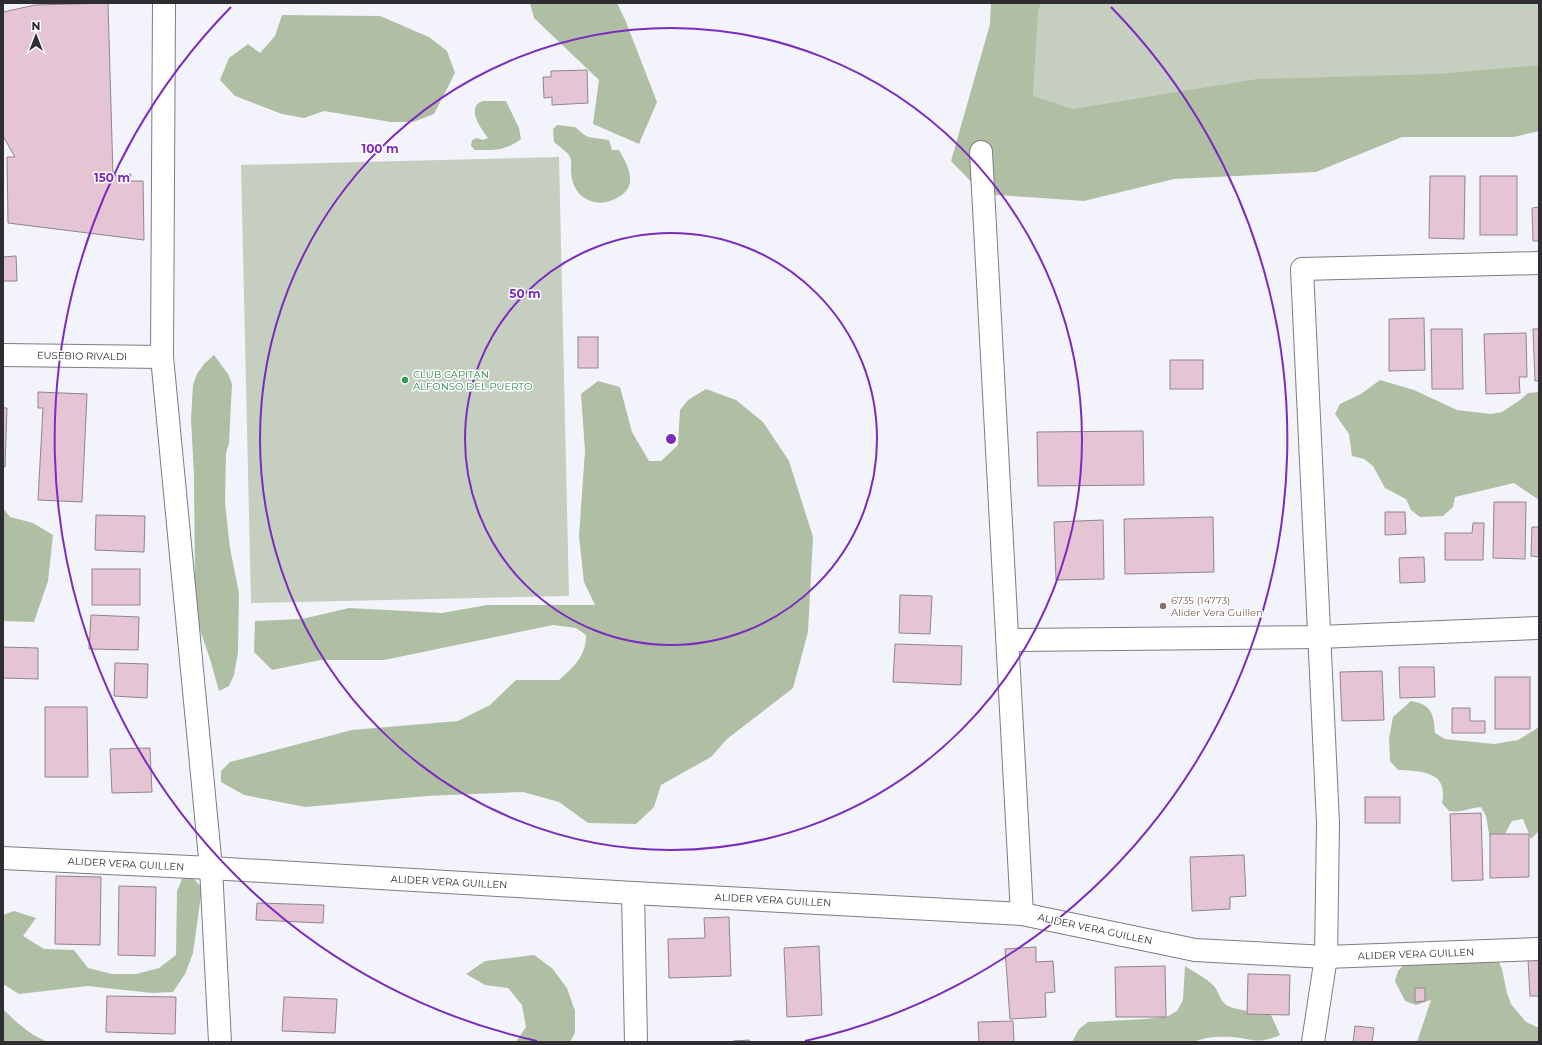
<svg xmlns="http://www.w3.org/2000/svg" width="1542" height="1045" font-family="Montserrat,sans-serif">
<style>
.green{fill:#c6cfbf}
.forest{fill:#b0bfa4}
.building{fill:#e5c5d3;stroke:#90868a}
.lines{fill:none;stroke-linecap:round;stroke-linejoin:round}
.street-casing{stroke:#7d7c85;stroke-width:24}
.street{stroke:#fff;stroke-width:22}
.ring{fill:none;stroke:#7b2cbf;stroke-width:2}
.leisure-dot{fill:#2e9e5b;stroke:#fff;stroke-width:1.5}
.education-dot{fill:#8d6e63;stroke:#fff;stroke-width:1.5}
.labels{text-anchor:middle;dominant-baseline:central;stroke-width:3;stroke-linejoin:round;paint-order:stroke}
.street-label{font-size:10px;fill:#2e2e32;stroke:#fff}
.leisure-label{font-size:10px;fill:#27864d;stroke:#fff;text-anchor:start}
.education-label{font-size:10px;fill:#785e54;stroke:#fff;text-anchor:start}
.centre{fill:#7b2cbf;stroke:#fff;stroke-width:2}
.ring-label{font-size:12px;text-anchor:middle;font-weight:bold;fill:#7b2cbf;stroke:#fff;stroke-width:3;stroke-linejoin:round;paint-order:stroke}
</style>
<rect width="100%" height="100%" fill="#f3f3fc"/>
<g class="green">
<path d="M1001 3H1539V117L1010 173Z"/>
<path d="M559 157 569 596 251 603 241 165Z"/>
</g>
<g class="forest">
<path d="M530 3H617L626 22 657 102 639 144 593 124 599 80 534 18Z"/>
<path d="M991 3H1041L1038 11 1033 96 1073 109 1257 79 1437 74 1539 65V131L1514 137H1402L1316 172 1174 179 1084 201 983 194 951 161 990 24Z"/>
<path d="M282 15 380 16 429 37 447 51 455 73 434 114 413 122H391L324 111 304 118 282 114 235 96 220 80 229 58 248 44 260 53 275 36Z"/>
<path d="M483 101H506L519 128 521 139C505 151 494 150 475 150L471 146 472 140 477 138 483 140 488 138C481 129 465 107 483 101Z"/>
<path d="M557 125 575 127 583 134 588 137 609 140 612 150H619C629 167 640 188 615 199 608 202 601 204 594 202 579 198 572 187 571 172 571 168 572 162 570 157 567 151 559 147 554 142L553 129Z"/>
<path d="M214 355 228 374 232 384 229 443 226 453 225 503 230 548 239 593 238 652 234 675 229 686 219 691 210 659 199 627 195 591 194 476 191 419 193 385 197 374 204 364Z"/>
<path d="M1380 380 1414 390 1457 410 1491 414 1502 412 1520 400 1528 393 1539 392V500L1514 483 1455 497 1453 507 1443 516 1420 517 1411 510 1406 499 1385 488 1373 466 1364 459 1352 456 1349 434 1335 414 1340 404 1361 394Z"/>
<path d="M598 381 620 387 632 432 649 461H661L678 445 680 410 688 400 706 389 736 400 763 422 789 461 813 537 808 632 793 688 727 739 711 757 661 785 654 807 636 824 588 823 559 802 523 792 426 796 305 807 244 795 221 782V771L230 762 352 730 458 721 490 705 516 680H559C574 667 586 656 586 635L576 628 553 625 384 660H321L272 670 254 652 255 621 302 619 349 608 442 613 487 605H595L584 582 579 536 585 451 581 394Z"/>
<path d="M3 508 10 517 33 523 53 535 48 581 34 622 3 621Z"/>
<path d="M1411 701C1431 704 1434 714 1435 733L1445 739 1494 744 1518 740 1539 727V831L1531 839 1523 819 1512 821 1501 841 1490 839 1486 816 1481 807C1468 808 1463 813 1449 811L1442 803C1449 771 1421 771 1398 770L1390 761 1389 739 1393 717Z"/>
<path d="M186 870 202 888 193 953 185 974 173 992 152 993 88 986 19 994 3 984V915L14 911 36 918 23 936 44 949 74 950 88 968 112 974H136L159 968 176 955 177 891Z"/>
<path d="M534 955 552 968 567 988 575 1011V1033L570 1042H516L526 1027 522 1005 508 988 485 985 466 974 485 961Z"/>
<path d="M1497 958 1502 969 1507 993 1511 1004 1526 1022 1539 1028V1042H1417L1431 1000 1416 1005 1405 1001 1395 981 1398 971 1406 962Z"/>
<path d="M1185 966C1194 972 1206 978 1214 986 1218 991 1221 1001 1225 1004 1233 1011 1259 1011 1271 1015L1280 1035C1256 1045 1255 1039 1232 1037 1215 1036 1207 1037 1192 1042H1072L1079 1029 1088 1022 1146 1019 1168 1016 1177 1011 1183 1000Z"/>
<path d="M3 1010H4C17 1023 30 1035 48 1042H3Z"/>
</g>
<g class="building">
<path d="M108 3 113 176 131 174 130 181H143L144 240 8 223 7 157H15L3 136V12L35 5Z"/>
<path d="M587 70 588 103 552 105V97L544 98 543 77H551V71Z"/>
<path d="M1430 176H1465L1464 239 1429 238Z"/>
<rect x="1480" y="176" width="37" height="59"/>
<path d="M1539 207V241H1533L1532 208Z"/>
<path d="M16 256 17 281H3V257Z"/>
<path d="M1424 318 1425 370 1389 371V319Z"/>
<path d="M1431 329H1462L1463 389H1432Z"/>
<path d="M1533 329H1539V381H1535Z"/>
<path d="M1526 333 1527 377H1519L1520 393 1486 394 1484 334Z"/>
<rect x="578" y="337" width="20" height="31"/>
<rect x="1170" y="360" width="33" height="29"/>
<path d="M38 392 87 394 82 502 38 500 43 408H38Z"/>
<path d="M3 408H7L5 467H3Z"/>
<path d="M1143 431 1144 485 1038 486 1037 432Z"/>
<path d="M1494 502H1526L1525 559 1493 558Z"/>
<path d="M1385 512H1405L1406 534 1385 535Z"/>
<path d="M96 515 145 516 144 552 95 550Z"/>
<path d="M1213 517 1214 572 1125 574 1124 519Z"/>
<path d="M1103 520 1104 579 1056 580 1054 522Z"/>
<path d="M1473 523H1484L1483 560H1445V533H1472Z"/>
<path d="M1532 527H1539V557L1531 556Z"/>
<path d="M1424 557 1425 582 1400 583 1399 558Z"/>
<rect x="92" y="569" width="48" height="36"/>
<path d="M900 595 932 596 930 634 899 633Z"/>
<path d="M91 615 139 617 138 650 89 649Z"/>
<path d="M895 644 962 646 961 685 893 682Z"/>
<path d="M3 647 38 648V679L3 678Z"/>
<path d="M115 663 148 664 147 698 114 696Z"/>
<path d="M1399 667H1434L1435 697 1400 698Z"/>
<path d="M1382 671 1384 720 1342 721 1340 672Z"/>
<rect x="1495" y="677" width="35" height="52"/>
<path d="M45 707H87L88 777H45Z"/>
<path d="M1452 708H1470V721H1485V733H1452Z"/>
<path d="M150 748 152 792 112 793 110 749Z"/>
<rect x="1365" y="797" width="35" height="26"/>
<path d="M1481 813 1483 880 1452 881 1450 814Z"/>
<path d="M1490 834H1529V877L1490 878Z"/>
<path d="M1244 855 1246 896 1230 897V909L1192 911 1190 857Z"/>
<path d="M56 876 101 877 100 945 55 944Z"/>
<path d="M119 886 156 887 155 956 118 955Z"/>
<path d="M257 903 324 905 323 923 256 920Z"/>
<path d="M729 917 731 976 669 978 668 939 705 938 704 918Z"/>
<path d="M819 946 822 1015 787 1017 784 948Z"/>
<path d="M1036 947V962L1053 961 1055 992 1045 993 1046 1017 1010 1019 1005 949Z"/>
<path d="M1528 960H1539V996H1530Z"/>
<path d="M1165 966 1166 1017H1116L1115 967Z"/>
<path d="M1248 974 1290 975 1289 1015 1247 1014Z"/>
<path d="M1415 988H1425V1001L1415 1002Z"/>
<path d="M107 996 176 997 175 1034 106 1032Z"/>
<path d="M284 997 337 999 335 1033 282 1031Z"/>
<path d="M1013 1021 1014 1042H979L978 1022Z"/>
<path d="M1355 1026 1374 1028 1372 1042H1353Z"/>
<path d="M749 1040 750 1042H733V1041Z"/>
</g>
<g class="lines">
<defs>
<g id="street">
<path d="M164 3 162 357 211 868 220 1042"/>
<path d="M981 152 1022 914"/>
<path d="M3 355 162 357"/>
<path d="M1008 640 1319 637 1539 628"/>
<path d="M3 858 211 868 633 893 1022 914 1195 950 1326 957 1539 949"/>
<path d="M633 893 636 1042"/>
<path d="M1313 1042 1326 957 1328 823 1302 269 1539 263"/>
</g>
</defs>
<use href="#street" class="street-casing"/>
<use href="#street" class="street"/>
</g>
<g class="ring">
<circle cx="671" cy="439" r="206"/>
<circle cx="671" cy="439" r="411"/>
<path d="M537 1041A617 617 0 0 1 231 7M1111 7A617 617 0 0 1 805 1041"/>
</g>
<circle class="leisure-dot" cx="405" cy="380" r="4"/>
<circle class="education-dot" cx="1163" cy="606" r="4"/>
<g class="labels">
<g class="street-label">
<text transform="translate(82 356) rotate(1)">EUSEBIO RIVALDI</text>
<text transform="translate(126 864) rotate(3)">ALIDER VERA GUILLEN</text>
<text transform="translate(449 882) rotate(3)">ALIDER VERA GUILLEN</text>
<text transform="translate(773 900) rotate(3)">ALIDER VERA GUILLEN</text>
<text transform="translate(1095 929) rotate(12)">ALIDER VERA GUILLEN</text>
<text transform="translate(1416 954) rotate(-2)">ALIDER VERA GUILLEN</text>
</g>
<g class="leisure-label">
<text x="413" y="374">CLUB CAPITAN<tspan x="413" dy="12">ALFONSO DEL PUERTO</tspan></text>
</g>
<g class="education-label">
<text x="1171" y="600">6735 (14773)<tspan x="1171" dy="12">Alider Vera Guillen</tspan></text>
</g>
</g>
<circle cx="671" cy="439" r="6" class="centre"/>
<g class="ring-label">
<text x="380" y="153">100 m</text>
<text x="112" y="182">150 m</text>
<text x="525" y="298">50 m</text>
</g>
<rect width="1542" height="1045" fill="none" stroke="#2e2e32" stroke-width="8"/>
<g transform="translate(36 36)" stroke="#ffffff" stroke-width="3" paint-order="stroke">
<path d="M0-3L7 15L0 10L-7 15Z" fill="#2e2e32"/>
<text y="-6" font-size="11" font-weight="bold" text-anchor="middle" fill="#2e2e32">N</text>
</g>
</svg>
